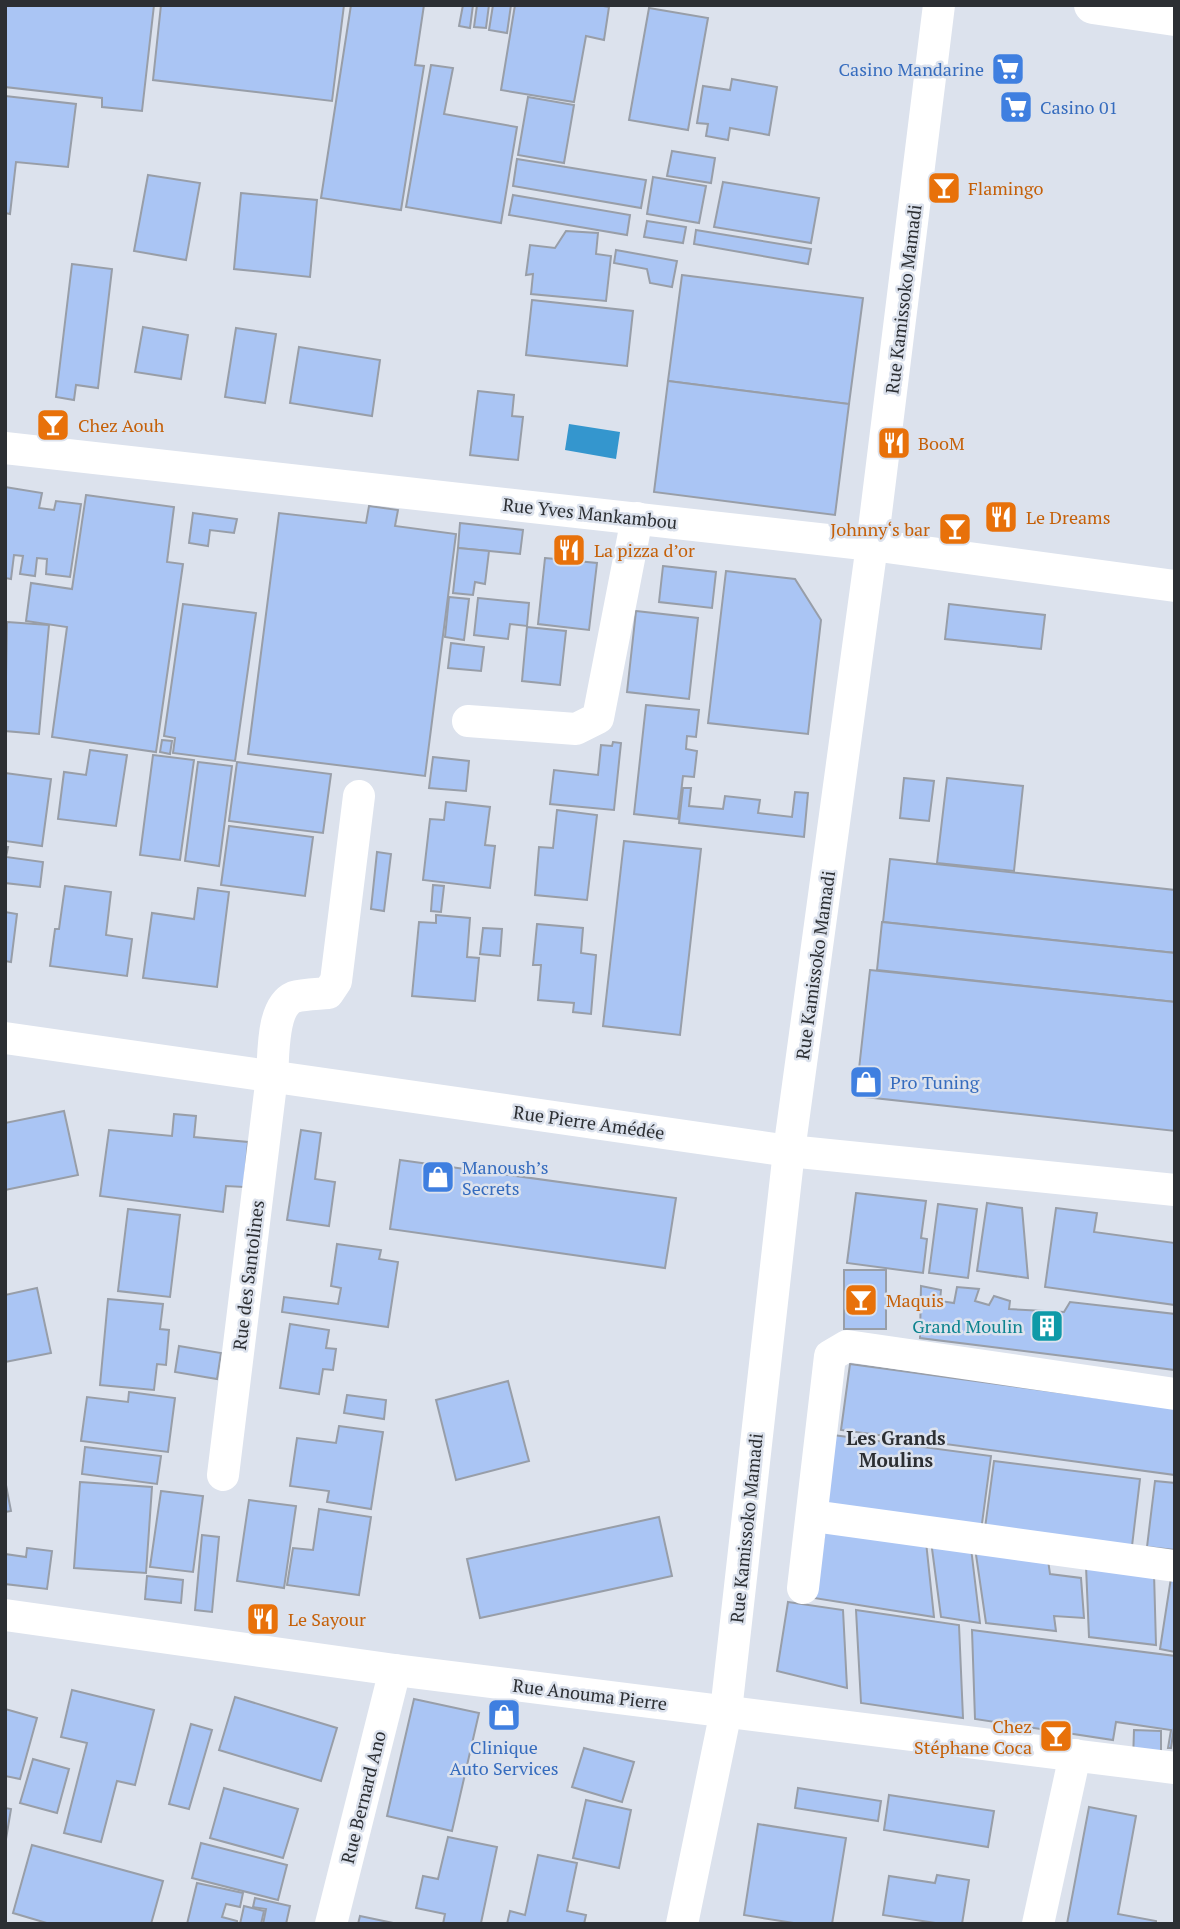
<svg xmlns="http://www.w3.org/2000/svg" width="1180" height="1929" font-family="'PT Serif',serif">
<style>
.water{fill:#3496ce}
.building{fill:#aac5f4;stroke:#989ea8;stroke-width:2}
.lines{fill:none;stroke-linecap:round;stroke-linejoin:round}
.minor{stroke:#fff;stroke-width:32}
.major{stroke:#fff;stroke-width:38}
.labels{text-anchor:middle;dominant-baseline:central;stroke-width:5;stroke-linejoin:round;paint-order:stroke}
.shop-label{font-size:18px;fill:#366cbe;stroke:#dce2ed;text-anchor:start}
.food-label{font-size:18px;fill:#c56008;stroke:#dce2ed;text-anchor:start}
.street-label{font-size:18px;fill:#2c2f33;stroke:#dce2ed}
.culture-label{font-size:18px;fill:#0d838f;stroke:#dce2ed;text-anchor:end}
.neighbourhood-label{font-size:19px;font-weight:bold;fill:#2c2f33;stroke:#dce2ed}
</style>
<rect width="100%" height="100%" fill="#dce2ed"/>
<path class="water" d="M569 424 620 432 616 459 565 450Z"/>
<g class="building">
<path d="M5 5H154L142 111 102 107V98L5 87Z"/>
<path d="M161 5H344L332 101 153 80Z"/>
<path d="M351 5H424L415 65 424 66 401 210 321 198Z"/>
<path d="M463 5H473L470 28 459 26Z"/>
<path d="M477 5H489L486 28 474 27Z"/>
<path d="M493 5H511L507 33 489 30Z"/>
<path d="M515 5H598L609 7 604 40 586 36 574 102 501 90Z"/>
<path d="M649 8 708 18 688 130 629 120Z"/>
<path d="M431 65 453 68 444 114 517 127 501 223 406 207Z"/>
<path d="M732 79 777 87 769 135 730 128 728 140 706 136 708 124 697 123 703 86 730 90Z"/>
<path d="M5 96 76 104 68 167 16 162 10 214 5 213Z"/>
<path d="M528 97 574 105 564 163 518 155Z"/>
<path d="M672 151 715 158 711 183 667 176Z"/>
<path d="M517 159 646 180 641 208 513 186Z"/>
<path d="M148 175 200 183 186 260 134 251Z"/>
<path d="M653 177 706 186 699 223 647 214Z"/>
<path d="M723 182 819 198 811 243 714 227Z"/>
<path d="M241 193 317 200 310 277 234 269Z"/>
<path d="M513 195 630 215 627 235 509 215Z"/>
<path d="M647 221 686 227 683 243 644 237Z"/>
<path d="M696 230 811 249 808 264 694 244Z"/>
<path d="M566 231 598 233 596 254 611 256 606 301 531 294 533 274 526 275 530 245 555 248Z"/>
<path d="M616 250 677 261 672 287 650 283 647 269 614 263Z"/>
<path d="M72 264 112 269 98 388 76 385 74 400 56 397Z"/>
<path d="M682 275 863 298 849 404 668 381Z"/>
<path d="M532 300 633 311 627 366 526 355Z"/>
<path d="M143 327 188 335 181 379 135 372Z"/>
<path d="M236 328 276 334 265 403 225 397Z"/>
<path d="M299 347 380 360 372 416 290 403Z"/>
<path d="M668 381 849 404 835 515 654 492Z"/>
<path d="M478 391 514 395 512 416 523 417 518 460 470 455Z"/>
<path d="M5 487 42 493 39 508 54 510 56 501 81 504 70 577 46 574 47 559 37 558 35 576 20 574 23 556 14 555 11 579 5 578Z"/>
<path d="M86 495 174 507 167 562 183 564 156 752 52 737 67 627 26 621 31 583 72 589Z"/>
<path d="M369 506 398 510 395 526 456 534 425 776 248 754 279 513 366 523Z"/>
<path d="M193 513 237 519 234 533 210 530 208 546 189 543Z"/>
<path d="M460 523 523 530 520 554 458 548Z"/>
<path d="M458 548 489 551 485 584 475 582 473 595 453 593Z"/>
<path d="M545 558 597 563 589 630 538 624Z"/>
<path d="M663 566 716 572 712 608 659 602Z"/>
<path d="M726 571 795 579 821 620 808 734 708 723Z"/>
<path d="M449 597 469 599 464 640 445 637Z"/>
<path d="M478 598 529 603 527 626 510 624 508 639 474 635Z"/>
<path d="M183 604 256 613 235 761 173 753 175 738 164 736Z"/>
<path d="M949 604 1045 615 1041 649 945 639Z"/>
<path d="M636 611 698 618 689 699 627 692Z"/>
<path d="M7 622 49 625 39 734 5 731Z"/>
<path d="M527 627 566 631 560 685 522 681Z"/>
<path d="M451 643 484 647 481 671 448 668Z"/>
<path d="M646 705 699 710 696 737 687 736 686 749 697 751 694 777 683 776 678 819 634 814Z"/>
<path d="M162 740 172 741 170 754 160 752Z"/>
<path d="M613 742 621 743 614 810 550 804 554 770 598 775 601 745 612 746Z"/>
<path d="M90 750 127 755 116 826 58 819 64 772 86 775Z"/>
<path d="M153 755 194 760 180 860 140 855Z"/>
<path d="M433 757 469 761 466 791 429 788Z"/>
<path d="M198 762 232 766 219 866 185 861Z"/>
<path d="M237 762 331 774 323 833 229 821Z"/>
<path d="M5 773 51 779 42 846 5 841Z"/>
<path d="M904 778 934 781 929 821 900 818Z"/>
<path d="M947 778 1023 786 1014 871 937 863Z"/>
<path d="M683 788H691L689 806 723 809 725 796 760 800 758 813 792 817 795 792 808 793 804 837 679 823Z"/>
<path d="M446 802 490 807 485 845 495 846 490 888 423 880 430 819 444 820Z"/>
<path d="M557 810 597 815 587 900 535 895 539 847 553 848Z"/>
<path d="M229 826 313 837 305 896 221 885Z"/>
<path d="M624 841 701 849 680 1035 603 1026Z"/>
<path d="M5 847H8L6 857 43 862 40 887 5 883Z"/>
<path d="M377 852 391 854 384 911 371 909Z"/>
<path d="M890 859 1175 890V953L883 922Z"/>
<path d="M433 885 444 886 441 912 431 911Z"/>
<path d="M65 886 111 892 106 935 132 939 127 976 50 966 55 929H59Z"/>
<path d="M198 888 229 892 217 987 143 978 152 913 194 919Z"/>
<path d="M5 912 17 914 11 962 5 961Z"/>
<path d="M436 915 470 918 467 957 479 958 475 1001 412 996 419 922 436 923Z"/>
<path d="M882 922 1175 953V1002L877 970Z"/>
<path d="M537 924 583 928 581 953 596 955 591 1014 573 1012 574 1003 538 1000 541 965H533Z"/>
<path d="M483 928 502 929 500 956 480 954Z"/>
<path d="M870 970 1175 1002V1131L856 1096Z"/>
<path d="M64 1111 78 1175 5 1190V1123Z"/>
<path d="M174 1114 196 1116 194 1137 248 1142 244 1187 226 1186 223 1212 100 1196 109 1130 172 1136Z"/>
<path d="M301 1130 321 1133 315 1179 335 1182 329 1226 287 1220Z"/>
<path d="M400 1160 676 1198 665 1268 390 1229Z"/>
<path d="M856 1193 926 1201 921 1238 927 1239 923 1273 847 1263Z"/>
<path d="M987 1203 1022 1208 1028 1278 977 1271Z"/>
<path d="M938 1204 977 1209 968 1278 929 1273Z"/>
<path d="M1056 1208 1097 1213 1094 1232 1175 1243V1305L1045 1287Z"/>
<path d="M128 1209 180 1215 170 1297 118 1291Z"/>
<path d="M337 1244 381 1250 379 1259 398 1262 388 1327 282 1312 284 1297 338 1304 341 1288 331 1286Z"/>
<rect x="844" y="1270" width="42" height="59"/>
<path d="M921 1286 941 1290 940 1301 954 1303 957 1287 979 1289 975 1301 989 1305 994 1296 1010 1301 1009 1309 1064 1312 1070 1302 1175 1314V1370L920 1338Z"/>
<path d="M37 1288 51 1353 5 1362V1295Z"/>
<path d="M108 1299 163 1304 160 1329 169 1330 166 1365 157 1364 154 1390 100 1385Z"/>
<path d="M290 1324 329 1330 326 1348 336 1349 333 1370 323 1369 319 1394 280 1388Z"/>
<path d="M179 1346 221 1353 217 1379 175 1372Z"/>
<path d="M850 1364 1175 1408V1475L841 1430Z"/>
<path d="M508 1381 529 1461 456 1480 436 1400Z"/>
<path d="M129 1392 175 1398 168 1452 81 1441 87 1397 128 1402Z"/>
<path d="M347 1395 386 1400 384 1419 344 1413Z"/>
<path d="M339 1426 383 1432 371 1509 327 1502 329 1491 290 1486 297 1438 336 1443Z"/>
<path d="M833 1435 991 1456 981 1531 823 1510Z"/>
<path d="M85 1447 161 1456 157 1484 82 1474Z"/>
<path d="M994 1461 1140 1479 1132 1546 985 1528Z"/>
<path d="M5 1480 11 1511 5 1512Z"/>
<path d="M1155 1481 1175 1483V1550L1147 1547Z"/>
<path d="M80 1482 152 1487 146 1573 74 1568Z"/>
<path d="M161 1491 203 1496 193 1572 150 1567Z"/>
<path d="M249 1500 296 1506 284 1588 237 1581Z"/>
<path d="M319 1509 371 1517 359 1595 287 1585 293 1548 313 1550Z"/>
<path d="M659 1517 672 1576 480 1618 467 1559Z"/>
<path d="M825 1529 926 1542 934 1617 814 1598Z"/>
<path d="M202 1535 219 1537 212 1612 195 1610Z"/>
<path d="M931 1541 971 1548 980 1623 941 1617Z"/>
<path d="M27 1548 52 1551 47 1589 5 1584V1554L26 1557Z"/>
<path d="M975 1548 1048 1560 1050 1574 1081 1578 1084 1618 1054 1616 1056 1631 986 1623Z"/>
<path d="M1086 1566 1154 1573 1156 1645 1089 1637Z"/>
<path d="M147 1576 183 1580 181 1603 145 1599Z"/>
<path d="M1171 1578 1175 1579V1652L1160 1649Z"/>
<path d="M788 1602 843 1610 847 1688 777 1671Z"/>
<path d="M856 1610 959 1625 963 1718 861 1703Z"/>
<path d="M972 1630 1175 1656V1721L1171 1748H1168L1171 1730 1116 1722 1113 1740 975 1719Z"/>
<path d="M72 1690 154 1710 135 1785 117 1781 101 1842 64 1833 87 1743 61 1737Z"/>
<path d="M235 1697 337 1728 321 1781 219 1750Z"/>
<path d="M414 1699 479 1713 452 1831 387 1816Z"/>
<path d="M5 1709 37 1718 20 1779 5 1776Z"/>
<path d="M191 1724 212 1730 189 1809 169 1804Z"/>
<path d="M1134 1730 1161 1731V1761H1133Z"/>
<path d="M584 1748 634 1762 622 1802 572 1787Z"/>
<path d="M33 1759 69 1769 57 1813 20 1803Z"/>
<path d="M224 1788 298 1809 283 1858 210 1838Z"/>
<path d="M798 1788 881 1801 878 1821 795 1808Z"/>
<path d="M889 1795 994 1811 988 1847 884 1830Z"/>
<path d="M586 1800 631 1810 619 1868 573 1858Z"/>
<path d="M1089 1807 1136 1816 1118 1914 1156 1921V1924H1067Z"/>
<path d="M5 1808 11 1809 5 1845Z"/>
<path d="M758 1824 846 1838 832 1924H800L744 1915Z"/>
<path d="M448 1837 497 1847 481 1923 486 1924H443L445 1914 416 1908 423 1876 438 1879Z"/>
<path d="M201 1843 287 1865 278 1900 192 1878Z"/>
<path d="M32 1845 163 1881 151 1924H50L13 1913Z"/>
<path d="M538 1855 577 1863 567 1911 586 1915 584 1924H507L510 1911 525 1915Z"/>
<path d="M937 1875 969 1880 962 1924H942L883 1915 889 1876 935 1883Z"/>
<path d="M197 1883 243 1893 240 1907 226 1904 222 1917 237 1921V1924H187Z"/>
<path d="M255 1898 290 1906 286 1924H263L266 1909 253 1907Z"/>
<path d="M244 1906 264 1911 261 1924H240Z"/>
<path d="M360 1916 398 1924H358Z"/>
</g>
<g class="lines">
<g class="minor">
<path d="M5 448 872 545 1175 586"/>
<path d="M468 721 576 729 598 718 637 518"/>
<path d="M5 1038 789 1151 1175 1190"/>
<path d="M223 1475 272 1076C274 1055 271 1007 294 997 303 994 317 994 328 993L336 981 359 796"/>
<path d="M813 1516 1175 1566"/>
<path d="M803 1588 830 1356 847 1346 1175 1394"/>
<path d="M5 1615 395 1670 1175 1768"/>
<path d="M331 1924 395 1670"/>
<path d="M682 1924 726 1711 789 1151 872 545 939 5"/>
<path d="M1038 1924 1075 1755"/>
</g>
<path class="major" d="M1093 5 1175 17"/>
</g>
<defs>
<symbol id="supermarket-square" viewBox="-11 -11 22 22"><rect x="-9" y="-9" width="18" height="18" rx="4" fill="#3f7fe0" stroke="#dce2ed"/><path d="M-6-5.5h2.5l.6 2H6L4.5 2H-2.5L-4.4-4H-6ZM-1.5 3.2a1.3 1.3 0 1 0 .1 0ZM3 3.2a1.3 1.3 0 1 0 .1 0Z" fill="#fff"/></symbol>
<symbol id="bar-square" viewBox="-11 -11 22 22"><rect x="-9" y="-9" width="18" height="18" rx="4" fill="#e8710a" stroke="#dce2ed"/><path d="M-6-5H6L.8 .8V4.5H3.5V6h-7V4.5H-.8V.8Z" fill="#fff"/></symbol>
<symbol id="restaurant-square" viewBox="-11 -11 22 22"><rect x="-9" y="-9" width="18" height="18" rx="4" fill="#e8710a" stroke="#dce2ed"/><path d="M-5-6h1v4h1v-4h1v4h1v-4h1v5L-1.5 .5V6h-2V.5L-5-1ZM5-6V6H3V1.5H1.5Q1.5-4 5-6Z" fill="#fff"/></symbol>
<symbol id="shop-square" viewBox="-11 -11 22 22"><rect x="-9" y="-9" width="18" height="18" rx="4" fill="#3f7fe0" stroke="#dce2ed"/><path d="M-5-2.5h2.3a2.7 3.5 0 0 1 5.4 0H5L5.5 6h-11ZM-1.5-2.5h3a1.5 2.3 0 0 0-3 0Z" fill="#fff"/></symbol>
<symbol id="building-square" viewBox="-11 -11 22 22"><rect x="-9" y="-9" width="18" height="18" rx="4" fill="#0f9aa8" stroke="#dce2ed"/><path d="M-4-6H4V6H1V3H-1V6H-4ZM-2.5-4.3h1.7v1.8h-1.7ZM.8-4.3h1.7v1.8H.8ZM-2.5-1h1.7V.8h-1.7ZM.8-1h1.7V.8H.8Z" fill="#fff"/></symbol>
</defs>
<g fill-rule="evenodd">
<use href="#supermarket-square" x="989" y="50" width="38" height="38"/>
<use href="#supermarket-square" x="997" y="88" width="38" height="38"/>
<use href="#bar-square" x="925" y="169" width="38" height="38"/>
<use href="#bar-square" x="34" y="406" width="38" height="38"/>
<use href="#restaurant-square" x="875" y="424" width="38" height="38"/>
<use href="#restaurant-square" x="982" y="498" width="38" height="38"/>
<use href="#bar-square" x="936" y="510" width="38" height="38"/>
<use href="#restaurant-square" x="550" y="531" width="38" height="38"/>
<use href="#shop-square" x="847" y="1063" width="38" height="38"/>
<use href="#shop-square" x="419" y="1158" width="38" height="38"/>
<use href="#bar-square" x="842" y="1281" width="38" height="38"/>
<use href="#building-square" x="1028" y="1307" width="38" height="38"/>
<use href="#restaurant-square" x="244" y="1600" width="38" height="38"/>
<use href="#shop-square" x="485" y="1696" width="38" height="38"/>
<use href="#bar-square" x="1037" y="1717" width="38" height="38"/>
</g>
<g class="labels">
<g class="shop-label">
<text x="984" y="69" text-anchor="end">Casino Mandarine</text>
<text x="1040" y="107">Casino 01</text>
<text x="890" y="1082">Pro Tuning</text>
<text x="462" y="1167">Manoush’s<tspan x="462" dy="21">Secrets</tspan></text>
<text x="504" y="1747" text-anchor="middle">Clinique<tspan x="504" dy="21">Auto Services</tspan></text>
</g>
<g class="food-label">
<text x="968" y="188">Flamingo</text>
<text x="78" y="425">Chez Aouh</text>
<text x="918" y="443">BooM</text>
<text x="1026" y="517">Le Dreams</text>
<text x="930" y="529" text-anchor="end">Johnny‘s bar</text>
<text x="594" y="550">La pizza d’or</text>
<text x="886" y="1300">Maquis</text>
<text x="288" y="1619">Le Sayour</text>
<text x="1032" y="1726" text-anchor="end">Chez<tspan x="1032" dy="21">Stéphane Coca</tspan></text>
</g>
<g class="street-label">
<text transform="translate(903 299) rotate(-83)">Rue Kamissoko Mamadi</text>
<text transform="translate(590 513) rotate(6)">Rue Yves Mankambou</text>
<text transform="translate(815 965) rotate(-82)">Rue Kamissoko Mamadi</text>
<text transform="translate(589 1122) rotate(8)">Rue Pierre Amédée</text>
<text transform="translate(248 1275) rotate(-83)">Rue des Santolines</text>
<text transform="translate(746 1528) rotate(-84)">Rue Kamissoko Mamadi</text>
<text transform="translate(590 1694) rotate(7)">Rue Anouma Pierre</text>
<text transform="translate(363 1797) rotate(-76)">Rue Bernard Ano</text>
</g>
<g class="culture-label">
<text x="1023" y="1326">Grand Moulin</text>
</g>
<g class="neighbourhood-label">
<text x="896" y="1437">Les Grands<tspan x="896" dy="22">Moulins</tspan></text>
</g>
</g>
<rect width="1180" height="1929" fill="none" stroke="#2c2f33" stroke-width="14"/>
</svg>
